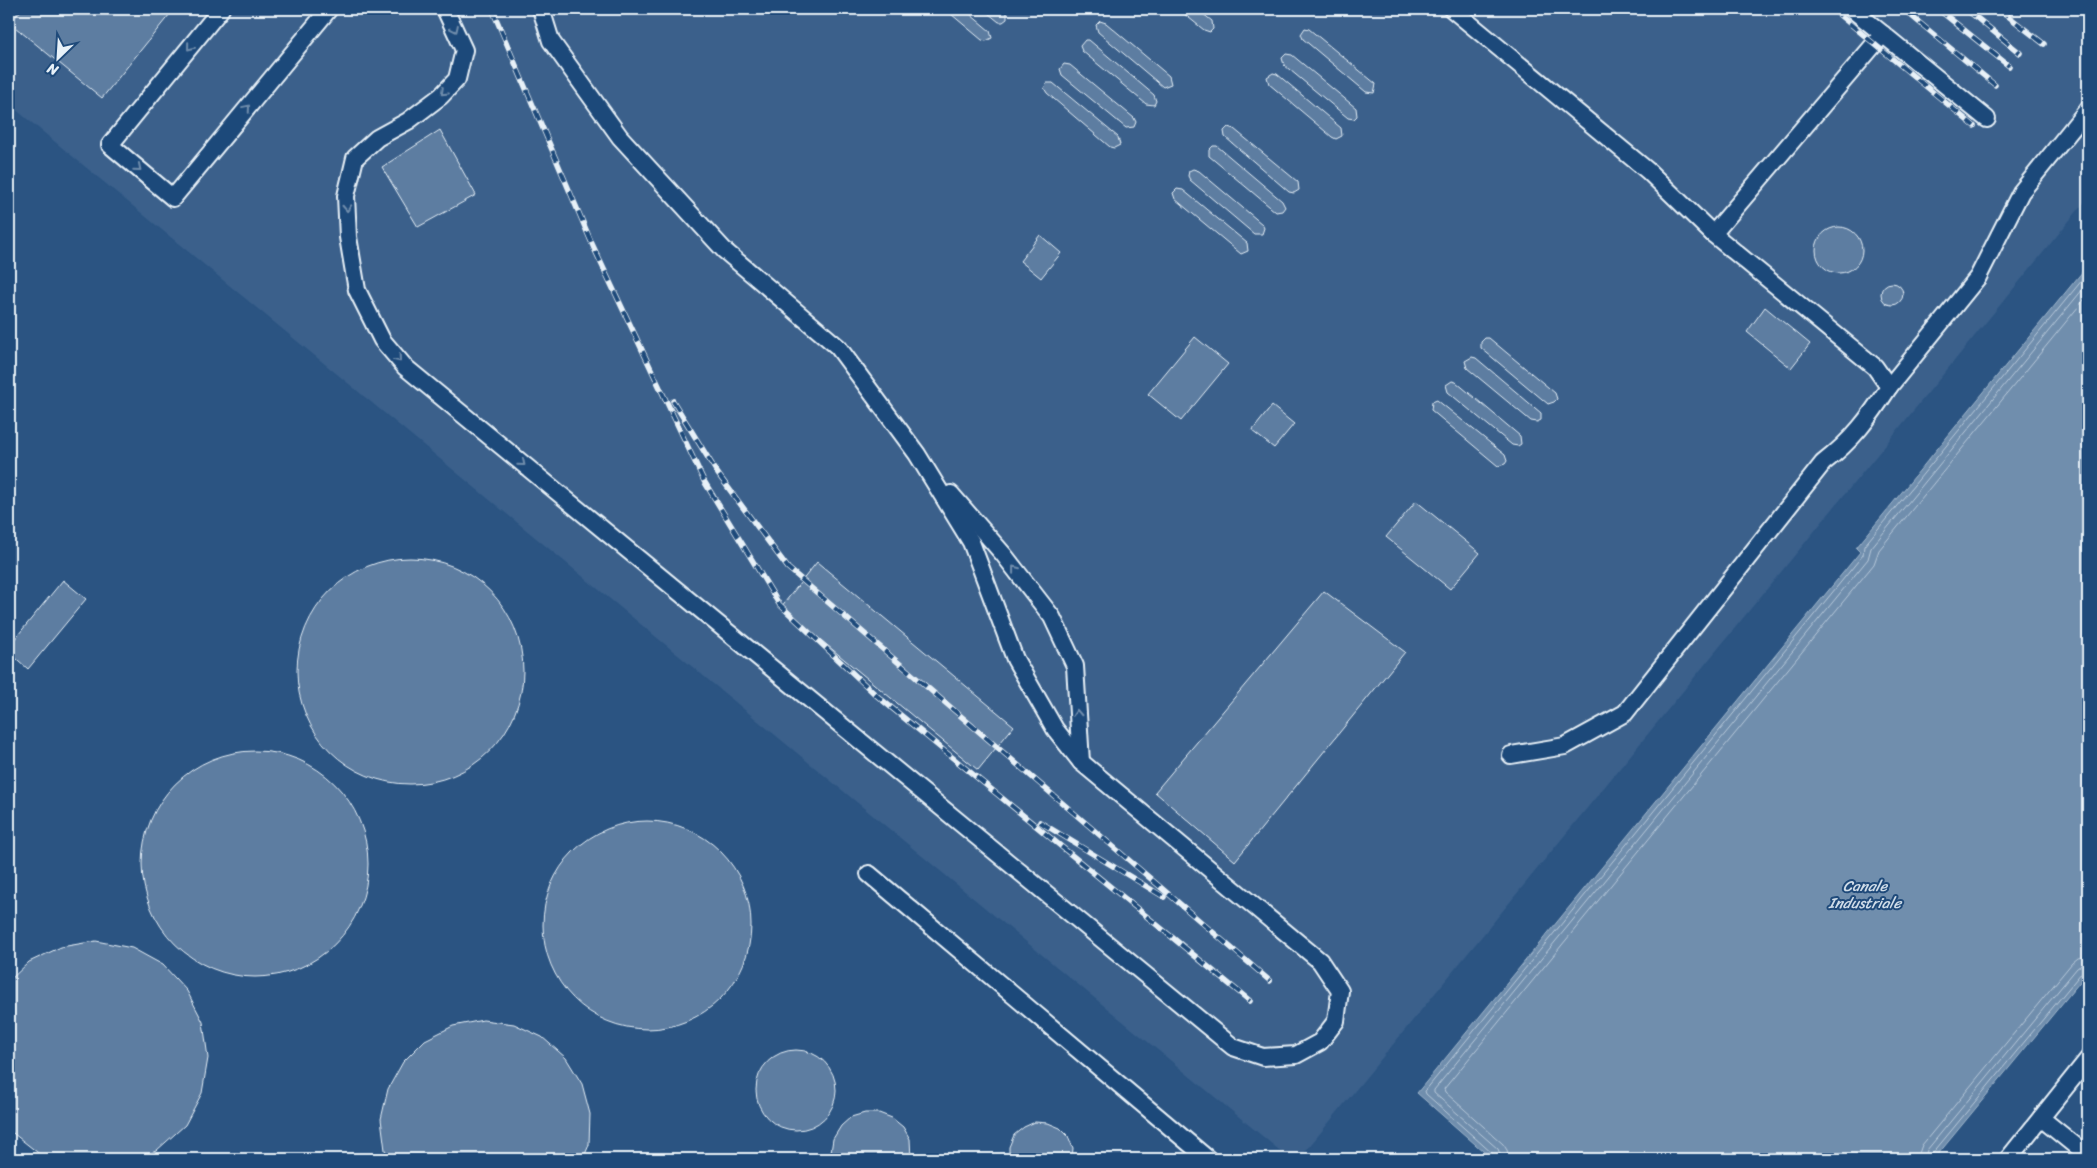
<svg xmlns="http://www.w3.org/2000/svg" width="2097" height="1168" font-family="Sriracha,sans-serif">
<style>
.built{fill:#3a608b}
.water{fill:#708ead;stroke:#a0b6cb}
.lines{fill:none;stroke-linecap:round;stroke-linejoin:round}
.shore{stroke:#b8c9da;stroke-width:1}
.building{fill:#5d7da1;stroke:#e8f1f8}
.service-casing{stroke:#e8f1f8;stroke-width:20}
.service{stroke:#1f4a7a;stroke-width:16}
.rail-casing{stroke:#e8f1f8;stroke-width:5.5}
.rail{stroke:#1f4a7a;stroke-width:4;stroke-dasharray:11;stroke-linecap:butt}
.oneway{stroke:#6f8dac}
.labels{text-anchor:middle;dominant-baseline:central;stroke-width:4;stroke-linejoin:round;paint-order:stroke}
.water-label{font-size:15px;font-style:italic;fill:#d0dde9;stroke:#1f4a7a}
</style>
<rect width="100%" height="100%" fill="#2b5482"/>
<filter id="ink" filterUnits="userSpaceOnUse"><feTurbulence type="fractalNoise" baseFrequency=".02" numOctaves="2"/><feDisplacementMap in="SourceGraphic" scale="10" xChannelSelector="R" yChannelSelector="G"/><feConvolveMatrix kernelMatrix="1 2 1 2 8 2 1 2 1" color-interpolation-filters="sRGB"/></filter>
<g filter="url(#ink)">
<path class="built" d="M9 9H2088V198L1299 1159H1290L9 104Z"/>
<path class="water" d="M2088 265V972L1934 1159H1492L1417 1093 1860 552 1856 548Z"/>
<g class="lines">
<g class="shore">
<path d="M1495 1159 1493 1154 1426 1094 1425 1091 1863 555 1864 546 2088 273"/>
<path d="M1502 1159 1498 1149 1434 1093V1090L1868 559 1871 548 2088 283"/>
<path d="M1509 1159 1507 1150 1503 1144 1445 1092 1444 1089 1874 564 1879 550 2088 295"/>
<path d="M1917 1159 1922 1145 2072 963 2078 958 2088 956"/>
<path d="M1925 1159 1927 1150 2077 968 2083 964 2088 963"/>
<path d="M1931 1159 1932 1154 2082 972 2088 970"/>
</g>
</g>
<g class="building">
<path d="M22 9H174L102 98 10 23Z"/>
<path d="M945 9H964L990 31 992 38 986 41 982 40Z"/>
<path d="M983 9H1003L1007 13V19L1003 22H999Z"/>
<path d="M1178 9H1197L1212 21 1213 29 1210 32 1204 30Z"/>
<path d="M1100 21 1106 23 1169 76 1171 84 1163 87 1098 32 1096 25Z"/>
<path d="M1305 28 1309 29 1376 84 1374 93 1366 92 1303 39 1301 34Z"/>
<path d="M1085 40H1089L1154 95 1156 101 1154 105 1146 104 1082 51 1080 46Z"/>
<path d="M1286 54 1292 55 1356 108 1357 116 1354 119 1348 118 1284 65 1282 58Z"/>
<path d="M1064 64 1070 65 1134 118 1136 122 1134 127 1126 128 1062 75 1060 69Z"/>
<path d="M1273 73 1277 74 1341 128 1342 136 1336 139 1332 137 1269 84 1267 77Z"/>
<path d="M1047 83H1053L1118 137 1120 145 1114 148 1110 147 1047 93 1044 88Z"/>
<path d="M1228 127 1234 129 1298 182 1299 190 1294 193 1289 192 1225 137 1224 131Z"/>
<path d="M440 130 476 195 418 227 382 167Z"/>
<path d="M1213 146H1217L1282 201 1285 207 1282 211 1276 212 1209 156V150Z"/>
<path d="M1193 169 1199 171 1262 224 1264 228 1262 234H1254L1190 180 1188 176 1189 171Z"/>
<path d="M1177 189 1183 190 1247 243 1248 251 1241 254 1175 199 1173 193Z"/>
<circle cx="1839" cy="250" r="23"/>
<path d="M1040 235 1061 253 1041 278 1020 261Z"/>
<circle cx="1892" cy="294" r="11"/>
<path d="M1765 307 1810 344 1791 368 1747 332Z"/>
<path d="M1195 337 1228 364 1181 421 1148 394Z"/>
<path d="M1485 338H1489L1555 393 1557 399 1554 402 1548 404 1481 348V342Z"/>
<path d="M1472 357 1476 358 1541 413V420L1537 422 1531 421 1467 368 1465 361Z"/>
<path d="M1452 381 1456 382 1520 436 1521 444 1518 446 1512 445 1448 392 1446 385Z"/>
<path d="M1437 400 1505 455 1507 461 1505 464 1498 466 1431 410 1432 402Z"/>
<path d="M1272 406 1294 424 1274 448 1252 431Z"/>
<path d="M1416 501 1480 553 1450 589 1386 537Z"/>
<circle cx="410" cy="671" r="113"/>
<path d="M817 562 1014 726 978 770 781 607Z"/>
<path d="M63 580 86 599 28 669 9 652V646Z"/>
<path d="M1324 591 1405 652 1235 861 1155 792Z"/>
<circle cx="255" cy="864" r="113"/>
<circle cx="647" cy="925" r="104"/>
<path d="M96 941 132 948 163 965 187 991 203 1022 208 1058 202 1093 185 1125 156 1151 137 1159H51L42 1156 9 1130V981L29 962 61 947Z"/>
<path d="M483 1020 514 1024 542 1037 566 1058 582 1084 590 1114 589 1145 583 1159H389L385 1150 381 1119 388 1089 403 1062 425 1040 453 1026Z"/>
<circle cx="796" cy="1090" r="40"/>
<path d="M865 1113H879L892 1118 903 1127 910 1139 911 1159H832L831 1152 833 1139 841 1126 851 1117Z"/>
<path d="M1035 1122 1048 1123 1060 1128 1068 1136 1073 1148 1072 1159H1009V1147L1014 1135 1024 1127Z"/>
</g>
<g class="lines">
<defs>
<g id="service">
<path d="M221 9 110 145 173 198 329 9"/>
<path d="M445 9 464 50 457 79 441 96 408 121 377 138 355 158 346 196 348 237 357 290 382 340 405 367 1233 1047 1263 1057 1296 1055 1320 1042 1336 1021 1340 991 1320 961 1081 762 1055 729 1015 659 971 542 917 454 838 347 725 251 620 137 551 41 541 9"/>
<path d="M1452 9 1648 171 1713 234 1875 367 1889 387C1869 418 1853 440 1823 463L1625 713 1565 746 1511 755"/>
<path d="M1852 9 1987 119"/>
<path d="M1713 234 1883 34"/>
<path d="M1889 387 1978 277 2021 192 2088 109"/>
<path d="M951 494 1004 555 1052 617 1075 666 1081 762"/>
<path d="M869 874 1208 1159"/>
<path d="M2041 1118 2088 1156"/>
<path d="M2008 1159 2088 1059"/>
</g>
</defs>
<use href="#service" class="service-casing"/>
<use href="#service" class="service"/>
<defs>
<g id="rail">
<path d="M492 9 593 246 704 481 779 604 876 695 1250 1001"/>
<path d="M1832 9 1974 126"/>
<path d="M1903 9 1995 85"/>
<path d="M1938 9 2009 66"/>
<path d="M1966 9 2020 53"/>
<path d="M1999 9 2044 44"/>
<path d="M673 401 718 474 788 568 1270 981"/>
<path d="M1040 822 1164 897"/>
</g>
</defs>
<use href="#rail" class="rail-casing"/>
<use href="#rail" class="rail"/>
</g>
<defs><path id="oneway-chevron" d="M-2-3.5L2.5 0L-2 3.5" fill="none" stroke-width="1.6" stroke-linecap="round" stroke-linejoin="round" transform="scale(1.25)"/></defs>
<g class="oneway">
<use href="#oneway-chevron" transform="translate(455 29) rotate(65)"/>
<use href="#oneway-chevron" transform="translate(190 47) rotate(129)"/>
<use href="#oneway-chevron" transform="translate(444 92) rotate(136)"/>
<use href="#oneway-chevron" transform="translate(247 108) rotate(-50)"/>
<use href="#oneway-chevron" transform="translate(138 168) rotate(40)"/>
<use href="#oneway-chevron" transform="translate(347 208) rotate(87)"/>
<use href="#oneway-chevron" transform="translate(398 359) rotate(50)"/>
<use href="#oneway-chevron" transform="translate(522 463) rotate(39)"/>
<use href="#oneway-chevron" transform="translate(1015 569) rotate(-128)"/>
<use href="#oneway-chevron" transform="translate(1077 713) rotate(-93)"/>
</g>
</g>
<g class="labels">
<g class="water-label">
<text x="1865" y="886">Canale<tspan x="1865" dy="17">Industriale</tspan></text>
</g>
</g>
<rect width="2097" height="1168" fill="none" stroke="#1f4a7a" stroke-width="30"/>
<rect x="15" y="15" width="2067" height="1138" fill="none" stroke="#e8f1f8" stroke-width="2" filter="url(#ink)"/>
<g transform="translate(58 58) rotate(205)" stroke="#1f4a7a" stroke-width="4" paint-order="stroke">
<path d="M0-4L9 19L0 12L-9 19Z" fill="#e8f1f8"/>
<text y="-8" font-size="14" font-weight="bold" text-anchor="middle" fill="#e8f1f8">N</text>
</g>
</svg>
